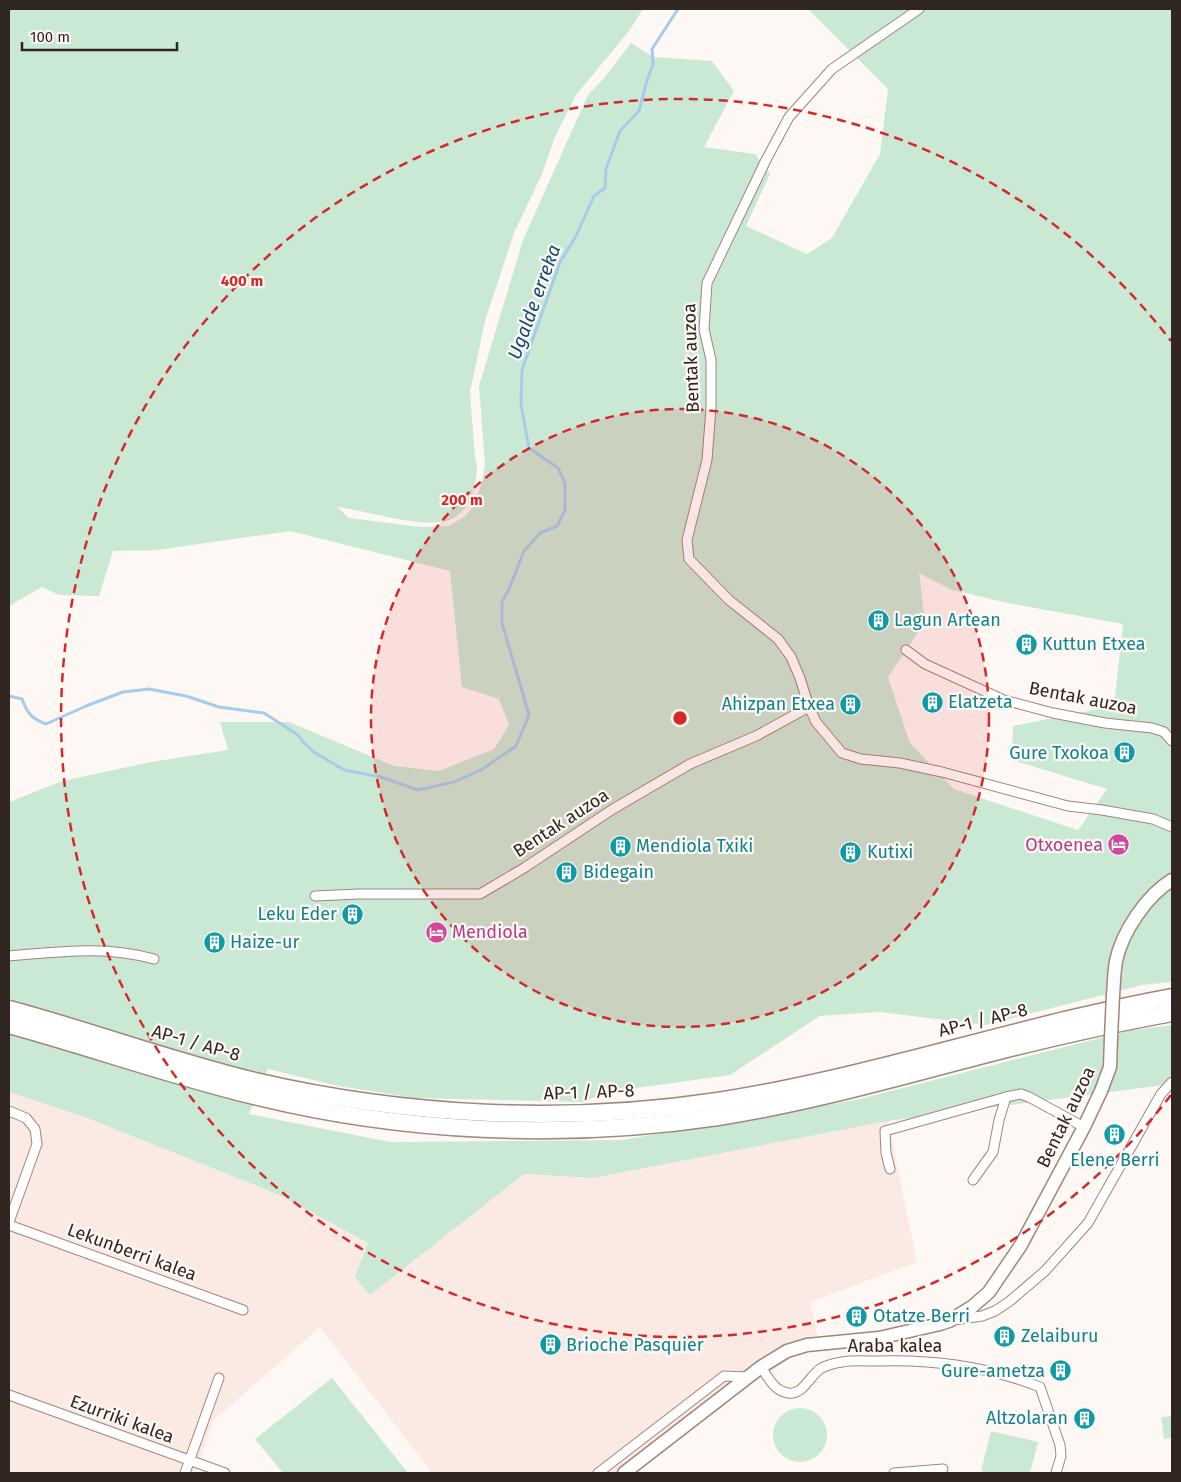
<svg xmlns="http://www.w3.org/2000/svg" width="1181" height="1482" font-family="'Fira Sans',sans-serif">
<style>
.built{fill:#faeae3}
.green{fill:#cae9d4;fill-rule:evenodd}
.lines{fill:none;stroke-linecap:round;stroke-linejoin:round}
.stream{stroke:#a6ccec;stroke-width:3}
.street-casing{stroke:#a18679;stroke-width:11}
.secondary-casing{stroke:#a18679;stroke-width:15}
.highway-casing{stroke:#a18679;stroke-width:19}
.street{stroke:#fff;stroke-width:9}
.secondary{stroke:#fff;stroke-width:12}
.highway{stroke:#fff;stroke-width:16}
.secondary-bridge-casing{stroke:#a18679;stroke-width:15;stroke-linecap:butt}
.secondary-bridge{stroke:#fff;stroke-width:12}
.ring{fill:none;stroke:#d62828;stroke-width:2.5;stroke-dasharray:9 6}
.labels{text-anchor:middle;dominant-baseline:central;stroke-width:4.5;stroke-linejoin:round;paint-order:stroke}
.street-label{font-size:18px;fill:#302520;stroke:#fef8f5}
.culture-label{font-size:18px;fill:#0d838f;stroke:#fef8f5;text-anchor:start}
.hotel-label{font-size:18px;fill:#b23c85;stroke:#fef8f5;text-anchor:end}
.water-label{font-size:19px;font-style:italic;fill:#0f4c74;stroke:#fef8f5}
.centre{fill:#d62828;stroke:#fef8f5;stroke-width:2.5}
.ring-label{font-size:15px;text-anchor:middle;font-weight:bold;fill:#d62828;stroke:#fef8f5;stroke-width:4.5;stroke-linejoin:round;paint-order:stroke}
</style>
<rect width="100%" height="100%" fill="#fef8f5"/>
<path class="built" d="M9 1092 87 1118 277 1194 368 1243 355 1277 370 1294 524 1174 593 1178 888 1121 917 1262 810 1302 820 1348 786 1355 621 1473H432L320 1327 213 1421 195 1473H9Z"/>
<g class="green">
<path d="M9 9H643L629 31 576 95 555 137 542 174 514 233 485 321 470 392 475 457C479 469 476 481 472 494 468 504 464 512 454 518 430 532 366 510 337 507L349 518 421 527 449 526 464 517 473 507 482 482 485 464 479 386 523 240 588 95 604 78 631 43 653 57 712 61 734 91 704 147 755 154 770 174 746 226 807 254 832 238 880 154 888 89 808 9H1172V982L1142 985 986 1025 879 1012 820 1016 730 1075 601 1093 585 1102 415 1098 338 1086 268 1069 249 1114 390 1142 622 1140 855 1100 1132 1030 1172 1025V1084L888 1121 593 1178 524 1174 370 1295 355 1277 368 1243 277 1194 87 1118 9 1092V802L62 781 151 762 228 750 220 722H289L394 766 439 771 494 749 509 725 499 699 462 687 450 571 290 531 157 550 113 551 99 596 59 595 42 587 9 606ZM919 573 952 590 1008 603 1123 624 1114 706 1013 726 1012 760 1107 789 1078 830 954 789 910 743 888 677 925 622Z"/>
<path d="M332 1378 408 1473H283L255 1439Z"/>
<circle cx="800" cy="1435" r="27"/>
<path d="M1172 1416V1438L1164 1439 1161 1417Z"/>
<path d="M991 1431 1038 1442 1030 1473H988L981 1471Z"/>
</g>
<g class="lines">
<path class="stream" d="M9 696 22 699C27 713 32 719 46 724L86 706 123 692 149 689 186 696 219 707 264 713 298 735 303 742 314 752 344 770 381 777 418 790 454 782 481 770 516 746 529 715 502 623V602L509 589 524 551 540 533 557 526 565 510V483L558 468 529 448 521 405 522 370 560 262 575 238 594 196 605 188 606 169 620 131 639 111 646 84 653 64 652 49 678 9"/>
<defs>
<g id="street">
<path d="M919 9 832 69 789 117 766 160 707 283 704 329 711 360V408L707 460 687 540 689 559 729 600 778 639 791 657 800 678 809 707 816 722 842 753 861 759 900 763 942 772 1068 806 1102 810 1153 819 1172 827"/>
<path d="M906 650 925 664 1004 700 1053 713 1105 723 1152 728 1164 732 1172 741"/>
<path d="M315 896 359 894H480L524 868 613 809 690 764 756 736 809 707"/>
<path d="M9 956C58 952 105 945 154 959"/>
<path d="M9 1111 26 1118 35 1129 37 1144 9 1222"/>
<path d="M890 1169 886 1153 885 1131 1006 1097 1021 1094 1029 1097 1084 1127"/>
<path d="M973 1180 993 1152 999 1120 1006 1097"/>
<path d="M9 1225 243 1310"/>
<path d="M954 1320 982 1316 995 1311 1010 1301 1045 1271 1088 1223 1161 1094 1172 1082"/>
<path d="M761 1367C768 1377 774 1391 788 1393 803 1395 809 1377 820 1369 825 1366 835 1363 842 1362 852 1360 865 1361 876 1361 932 1359 987 1366 1040 1387L1060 1445 1061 1456 1056 1473"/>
<path d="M9 1395 225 1473"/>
<path d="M185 1473 219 1378"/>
<path d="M598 1473 724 1376 748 1377"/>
<path d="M894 1473 943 1469"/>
</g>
<g id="secondary">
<path d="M1113 995C1114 984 1114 972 1116 961 1122 932 1147 895 1172 880"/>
<path d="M624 1473 761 1367 787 1351 807 1345 879 1338 940 1324 949 1321 972 1307 989 1292 1021 1245 1084 1127 1101 1091 1110 1067 1111 1038"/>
</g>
<g id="highway">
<path d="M9 1009C91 1031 172 1061 255 1081 406 1116 565 1124 718 1101 872 1077 1019 1025 1172 997"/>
<path d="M9 1025C90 1047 168 1075 250 1095 402 1133 563 1140 718 1117 815 1102 908 1074 1003 1050 1059 1036 1116 1023 1172 1013"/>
</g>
</defs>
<use href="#street" class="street-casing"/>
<use href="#secondary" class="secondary-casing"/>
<use href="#highway" class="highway-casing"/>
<use href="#street" class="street"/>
<use href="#secondary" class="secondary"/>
<use href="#highway" class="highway"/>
<defs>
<path id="secondary-bridge" d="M1111 1038 1113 995"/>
</defs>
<use href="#secondary-bridge" class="secondary-bridge-casing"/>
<use href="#secondary-bridge" class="secondary-bridge"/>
</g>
<circle cx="680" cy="718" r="309" fill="#d62828" fill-opacity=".12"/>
<g class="ring">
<circle cx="680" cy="718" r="309"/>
<path d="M1171 1095A619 619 0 1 1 1171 341"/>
</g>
<defs>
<symbol id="building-disc" viewBox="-11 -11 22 22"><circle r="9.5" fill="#0f9aa8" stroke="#fef8f5"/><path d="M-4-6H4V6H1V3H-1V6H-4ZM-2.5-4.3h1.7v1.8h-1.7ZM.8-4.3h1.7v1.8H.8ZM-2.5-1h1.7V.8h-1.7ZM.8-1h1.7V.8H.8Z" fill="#fff"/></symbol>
<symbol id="hotel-disc" viewBox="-11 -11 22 22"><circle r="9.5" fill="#d1479c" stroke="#fef8f5"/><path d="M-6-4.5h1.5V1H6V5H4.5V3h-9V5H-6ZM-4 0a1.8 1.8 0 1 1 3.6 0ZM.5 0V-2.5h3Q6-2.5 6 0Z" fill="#fff"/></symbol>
</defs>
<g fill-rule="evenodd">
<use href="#building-disc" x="866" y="608" width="25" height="25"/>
<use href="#building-disc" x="1014" y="632" width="25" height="25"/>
<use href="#building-disc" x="920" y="690" width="25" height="25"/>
<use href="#building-disc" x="838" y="692" width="25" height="25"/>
<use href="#building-disc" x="1112" y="740" width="25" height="25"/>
<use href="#hotel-disc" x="1106" y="832" width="25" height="25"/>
<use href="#building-disc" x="608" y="834" width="25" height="25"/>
<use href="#building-disc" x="838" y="840" width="25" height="25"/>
<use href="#building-disc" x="554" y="860" width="25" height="25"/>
<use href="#building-disc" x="340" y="902" width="25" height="25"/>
<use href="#hotel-disc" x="424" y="920" width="25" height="25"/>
<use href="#building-disc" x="202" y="930" width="25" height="25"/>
<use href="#building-disc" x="1102" y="1122" width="25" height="25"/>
<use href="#building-disc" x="844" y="1304" width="25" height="25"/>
<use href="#building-disc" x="992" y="1324" width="25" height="25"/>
<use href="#building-disc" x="538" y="1332" width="25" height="25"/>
<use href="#building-disc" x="1048" y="1358" width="25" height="25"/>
<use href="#building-disc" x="1072" y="1406" width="25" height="25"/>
</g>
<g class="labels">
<g class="street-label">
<text transform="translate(691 358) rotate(-92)">Bentak auzoa</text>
<text transform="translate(1083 698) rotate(11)">Bentak auzoa</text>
<text transform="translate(561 823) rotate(-33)">Bentak auzoa</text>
<text transform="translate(983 1020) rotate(-14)">AP-1 / AP-8</text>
<text transform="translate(196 1043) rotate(16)">AP-1 / AP-8</text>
<text transform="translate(589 1092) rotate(-2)">AP-1 / AP-8</text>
<text transform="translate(1066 1117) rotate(-64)">Bentak auzoa</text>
<text transform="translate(132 1252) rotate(20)">Lekunberri kalea</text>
<text x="895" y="1346">Araba kalea</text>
<text transform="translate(122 1419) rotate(20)">Ezurriki kalea</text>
</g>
<g class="culture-label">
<text x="894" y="620">Lagun Artean</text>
<text x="1042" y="644">Kuttun Etxea</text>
<text x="948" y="702">Elatzeta</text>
<text x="835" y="704" text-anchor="end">Ahizpan Etxea</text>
<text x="1109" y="753" text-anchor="end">Gure Txokoa</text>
<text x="636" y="846">Mendiola Txiki</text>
<text x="867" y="852">Kutixi</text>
<text x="583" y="872">Bidegain</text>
<text x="337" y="914" text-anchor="end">Leku Eder</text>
<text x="230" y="942">Haize-ur</text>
<text x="1115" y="1160" text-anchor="middle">Elene Berri</text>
<text x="873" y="1316">Otatze Berri</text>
<text x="1021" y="1336">Zelaiburu</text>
<text x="566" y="1345">Brioche Pasquier</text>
<text x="1045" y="1371" text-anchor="end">Gure-ametza</text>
<text x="1068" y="1418" text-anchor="end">Altzolaran</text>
</g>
<g class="hotel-label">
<text x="1103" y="845">Otxoenea</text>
<text x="452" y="932" text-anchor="start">Mendiola</text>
</g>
<g class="water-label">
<text transform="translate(534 302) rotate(-70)">Ugalde erreka</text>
</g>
</g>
<circle cx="680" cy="718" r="8" class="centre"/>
<g class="ring-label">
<text x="242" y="286">400 m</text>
<text x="462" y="505">200 m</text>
</g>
<rect width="1181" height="1482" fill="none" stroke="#302520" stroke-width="20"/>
<path d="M22 42v8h155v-8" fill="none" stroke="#302520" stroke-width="2.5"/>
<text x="30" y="42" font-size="15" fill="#302520" stroke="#fef8f5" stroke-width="4" paint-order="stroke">100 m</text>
</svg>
